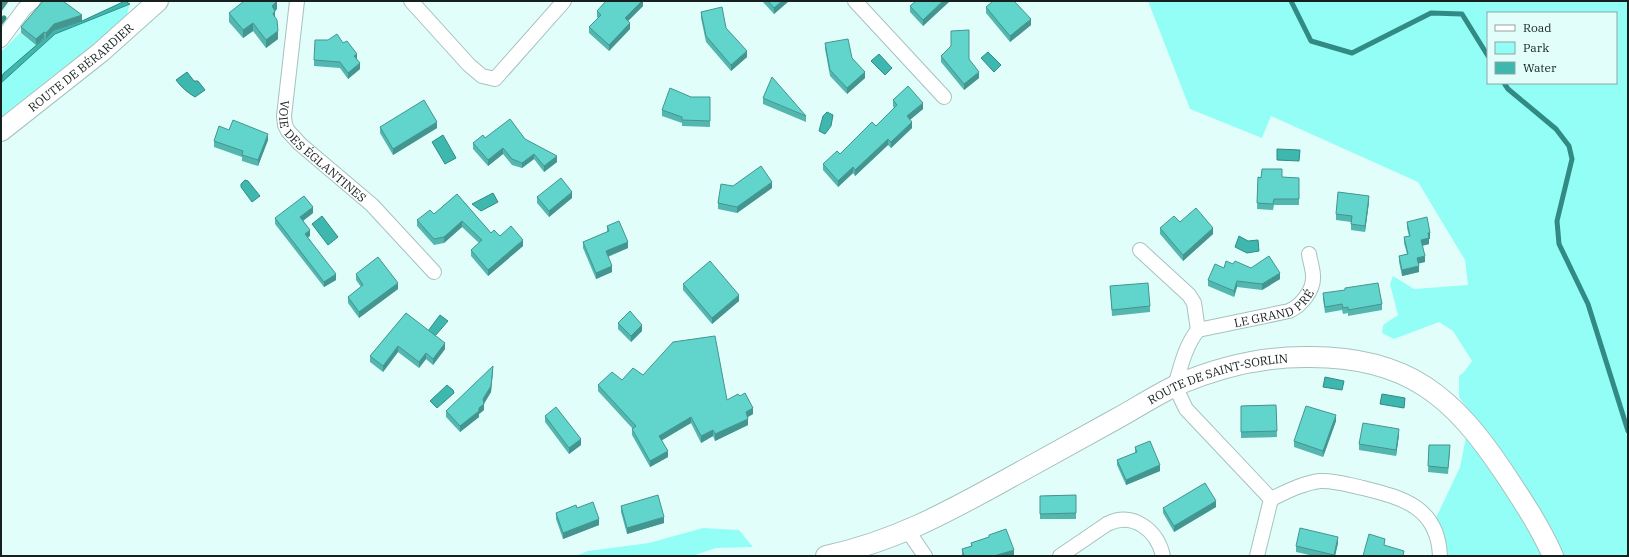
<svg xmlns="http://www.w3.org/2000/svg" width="1629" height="557" font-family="'IBM Plex Serif',serif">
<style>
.green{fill:#92fef5;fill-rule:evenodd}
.water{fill:#3eb7af;stroke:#328a84}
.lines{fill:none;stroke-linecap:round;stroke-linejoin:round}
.stream{stroke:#328a84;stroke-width:5}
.street-casing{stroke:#a6c2bf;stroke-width:16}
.secondary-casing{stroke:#a6c2bf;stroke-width:22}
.street{stroke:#fff;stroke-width:14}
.secondary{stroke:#fff;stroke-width:20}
.wall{fill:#53b7af}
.shaded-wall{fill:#44958f}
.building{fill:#61d5cc;stroke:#44958f}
.labels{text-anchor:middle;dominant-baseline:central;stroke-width:4;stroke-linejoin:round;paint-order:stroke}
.street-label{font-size:12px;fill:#16201f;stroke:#e2fefb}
</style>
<rect width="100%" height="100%" fill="#e2fefb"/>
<g class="green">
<path d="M1148 1H1628V556H1449L1436 518 1460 467 1471 413 1459 397V376L1464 372 1472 361 1453 331 1439 322 1394 339 1382 333 1383 325 1398 315 1390 284 1393 276 1414 289 1468 285 1465 260 1418 182 1271 116 1262 138 1190 109ZM1488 13H1616V83H1488Z"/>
<path d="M130 4 127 14 102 37 1 117V52L20 33 39 47 56 34Z"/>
<path d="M703 528 739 530 753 547 716 548 692 556H576L588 551 649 543Z"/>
</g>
<g class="water">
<path d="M125 1 130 4 55 34 1 83 3 74 54 30 82 21Z"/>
<path d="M988 52 1001 65 994 72 981 58Z"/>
<path d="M879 54 892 68 885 75 871 61Z"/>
<path d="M187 72 194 81H198L205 90 195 97C188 93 181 87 176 80Z"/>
<path d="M827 112 833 115 831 126 825 134 819 131 823 116Z"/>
<path d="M443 135 456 158 445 164 432 142Z"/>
<path d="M1277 149 1300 150 1299 161 1277 160Z"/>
<path d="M245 180 248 181 260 196 252 202 241 187V184Z"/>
<path d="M493 193 498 202 481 211 472 204Z"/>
<path d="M322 216 338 237 328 245 312 224Z"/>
<path d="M1239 236 1248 241 1258 240 1259 251 1247 253 1235 247Z"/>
<path d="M440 315 448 321 435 336 428 331Z"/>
<path d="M1325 377 1344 381 1342 390 1323 387Z"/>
<path d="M447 385 453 390 454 393 437 408 430 401Z"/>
<path d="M1382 394 1405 398 1404 408 1380 404Z"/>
</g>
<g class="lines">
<g class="stream">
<path d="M1291 1 1311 41 1352 53 1431 13 1462 14 1488 56"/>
<path d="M1 22 4 18"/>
<path d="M1504 83 1508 89 1556 129 1569 146 1572 159 1557 221 1559 244 1588 304 1628 431"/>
</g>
<defs>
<g id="street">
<path id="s1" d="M297 1 284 116 285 125 288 131 300 144 372 205 434 272"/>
<path d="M411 1 469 65 482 76 495 79 564 1"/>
<path d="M855 1 944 97"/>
<path d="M1 40 24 9 33 1"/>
<path d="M1140 250 1189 295 1194 303 1198 330C1185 346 1181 366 1175 386L1186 409 1271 499"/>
<path id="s2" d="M1198 330 1289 311C1301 306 1314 290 1313 276 1313 269 1310 261 1309 254"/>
<path d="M908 531 925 556"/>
<path d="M1060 556 1107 524C1133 511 1157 530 1163 556"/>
<path d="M1257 556 1271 499C1286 492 1303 483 1320 481 1334 480 1349 485 1363 488 1403 498 1438 507 1440 556"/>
</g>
<g id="secondary">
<path id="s3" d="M1 131 101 52 158 1"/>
<path id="s4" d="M826 556C892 542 944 514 1002 482 1040 461 1078 440 1116 419 1136 408 1156 395 1177 385 1219 367 1265 356 1311 357 1408 357 1454 397 1505 474 1523 501 1540 527 1553 556"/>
</g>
</defs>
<use href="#street" class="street-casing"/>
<use href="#secondary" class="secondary-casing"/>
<use href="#street" class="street"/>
<use href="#secondary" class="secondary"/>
</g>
<g class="wall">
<path d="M643 1V6L628 21 630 29 609 51 589 33V27L598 18 597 17V11Z"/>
<path d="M762 1H789L774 14Z"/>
<path d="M916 1H950L923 26 910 12V6Z"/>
<path d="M986 7 1031 25 1010 42 986 13Z"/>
<path d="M277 9 275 11V18L278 39 266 48 253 31 243 38 229 22V13Z"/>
<path d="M701 12 726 28 747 57 731 71 706 42 701 18Z"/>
<path d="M82 21 54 30 46 39 44 38 36 45 21 33V27Z"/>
<path d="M343 43 357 59 360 69 348 79 340 68 314 66V60Z"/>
<path d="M825 43 852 58 865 78 847 94 830 76 825 49Z"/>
<path d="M941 56 969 59 979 78 964 90 941 62Z"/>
<path d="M691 97H710V127L682 126V123L662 116V110Z"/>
<path d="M763 98 806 116V122L763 104Z"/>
<path d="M893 100 923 109 910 120 912 128 891 148 888 145 855 176 853 173 838 187 823 170V164L840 154 876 126 894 108 893 106Z"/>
<path d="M380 127 437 128 393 155 380 133Z"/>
<path d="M229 130 268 140 258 166 242 161V157L214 147V141Z"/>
<path d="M485 138 525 139 557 162 544 172 534 159 522 168 512 165 503 154 488 166 473 149V143Z"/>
<path d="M1258 177 1299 178V205H1274L1273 210 1257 209Z"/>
<path d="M733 186 772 188 737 213 718 209V203Z"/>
<path d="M457 194 491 233 523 246 488 276 471 256V250L479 243 462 227 444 243 434 245 417 226V220L434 214Z"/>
<path d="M537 197 572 198 549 217 537 203Z"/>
<path d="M1369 202 1365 232 1351 230V222L1336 220V214Z"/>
<path d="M313 213 303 221 310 236 308 237 336 280 324 287 275 224V218Z"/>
<path d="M1180 222 1213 234 1183 261 1160 234V228Z"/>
<path d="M1407 222 1430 239H1429V244L1422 246 1425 262 1418 263 1419 272 1402 276 1399 262V256L1407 254 1404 243V237L1409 236 1407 228Z"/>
<path d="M607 226 628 248 608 257 612 272 596 279 583 248V242L607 232Z"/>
<path d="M1233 264 1251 268 1280 279 1262 290 1237 287 1234 297 1208 286V280L1224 268Z"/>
<path d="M356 274 398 289 359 318 348 303V297L361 287 356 280Z"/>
<path d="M683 284 739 301 712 324 683 290Z"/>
<path d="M1110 286 1150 306V312L1112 316Z"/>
<path d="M1323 293 1382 304V310L1348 316V313L1343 314 1342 310 1325 313 1323 299Z"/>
<path d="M406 313 445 349 433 365 426 359 419 368 398 352 383 372 370 362V356Z"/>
<path d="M618 323 642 331 631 342 618 329Z"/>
<path d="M493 372 491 392 484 404V410L479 414V417L460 432 446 417V411Z"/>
<path d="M643 375 727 400 753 414 748 417V425L715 441 713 436 701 443 691 423 662 440 668 457 650 467 632 435V428L598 391V385L622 380Z"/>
<path d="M1276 405 1277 437 1241 438V406Z"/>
<path d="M545 416 581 445 569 454 545 422Z"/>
<path d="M1336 421 1323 457 1294 447V441Z"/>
<path d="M1399 435 1396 456 1359 450V444Z"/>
<path d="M1429 445 1450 451 1448 474 1428 472Z"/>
<path d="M1135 447 1160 471 1126 485 1117 465V460L1135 453Z"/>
<path d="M1076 495V519H1040V496Z"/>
<path d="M621 506 664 523 627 534 621 512Z"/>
<path d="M1216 507 1174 532 1163 513V508Z"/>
<path d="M577 508 599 525 563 539 556 519V513Z"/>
<path d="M989 535 1014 556H962V549L971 546V543L989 537Z"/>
<path d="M1338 543 1335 556H1314L1296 552V546Z"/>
</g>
<g class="shaded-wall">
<path d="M2 1H9L1 12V3Z"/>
<path d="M277 1V9L275 11V19L273 22 272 6Z"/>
<path d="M642 1H643V6L625 24V18Z"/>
<path d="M782 1H789L774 14V8Z"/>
<path d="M943 1H950L923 26V20Z"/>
<path d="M82 15V21L54 30 46 39V33L54 24Z"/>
<path d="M1031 19V25L1010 42V36Z"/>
<path d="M253 23V31L243 38V30Z"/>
<path d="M630 23V29L609 51V45Z"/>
<path d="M278 31V39L266 48V40Z"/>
<path d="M44 32V38L36 45V39Z"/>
<path d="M747 51V57L731 71V65Z"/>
<path d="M357 54V60L354 56Z"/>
<path d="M360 63V69L348 79V73Z"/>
<path d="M865 72V78L847 94V88Z"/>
<path d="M979 72V78L964 90V84Z"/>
<path d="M923 103V109L907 122V116Z"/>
<path d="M437 122V128L393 155V149Z"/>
<path d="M912 122V128L891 148V142Z"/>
<path d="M268 134V140L258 166V160Z"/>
<path d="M888 139V145L855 176V170Z"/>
<path d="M503 148V154L488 166V160Z"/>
<path d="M534 154V159L522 168V163Z"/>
<path d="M557 156V162L544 172V166Z"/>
<path d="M853 167V173L838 187V181Z"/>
<path d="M772 182V188L737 213V207Z"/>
<path d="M572 192V198L549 217V211Z"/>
<path d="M1369 196V202L1365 232V226Z"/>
<path d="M313 207V213L300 223V217Z"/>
<path d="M462 221V227L444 243V237Z"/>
<path d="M1213 228V234L1183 261V255Z"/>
<path d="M310 230V236L305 239V234Z"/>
<path d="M1428 233H1430V239H1429V244L1421 246V240Z"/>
<path d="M523 240V246L488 276V270Z"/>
<path d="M628 242V248L606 257V251Z"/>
<path d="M1425 256V262L1417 264V258Z"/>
<path d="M612 266V272L596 279V273Z"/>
<path d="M1419 266V272L1402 276V270Z"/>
<path d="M1280 273V279L1262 290V284Z"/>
<path d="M336 274V280L324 287V282Z"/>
<path d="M1237 281V287L1234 297V291Z"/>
<path d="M398 283V289L359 318V312Z"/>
<path d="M739 295V301L712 324V318Z"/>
<path d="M642 325V331L631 342V336Z"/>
<path d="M445 343V349L433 365V359Z"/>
<path d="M398 346V352L383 372V366Z"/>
<path d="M426 353V359L419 368V362Z"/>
<path d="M493 366 491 392 483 405 484 404V410L479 414V417L460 432V426L479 408 483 399Z"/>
<path d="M753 408V414L746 418V412Z"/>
<path d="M1336 415V421L1323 457V451Z"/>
<path d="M691 417V423L659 442V436Z"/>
<path d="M748 419V425L715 441V434Z"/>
<path d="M1399 429V435L1396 456V450Z"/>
<path d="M713 430V436L701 443V436Z"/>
<path d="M581 439V445L569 454V448Z"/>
<path d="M668 451V457L650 467V461Z"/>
<path d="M1160 465V471L1126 485V480Z"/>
<path d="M1216 501V507L1174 532V526Z"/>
<path d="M664 517V523L627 534V528Z"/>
<path d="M599 519V525L563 539V533Z"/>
<path d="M1338 537V543L1335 556H1334Z"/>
<path d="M1014 550V556H994Z"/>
</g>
<g class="building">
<path d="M43 1H63L82 15 54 24 46 33 44 32 36 39 21 27Z"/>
<path d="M244 1H277L272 6 275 11 273 14 277 20 278 31 266 40 253 23 243 30 229 13Z"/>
<path d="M606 1H642L625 18 630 23 609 45 589 27 601 15 597 11Z"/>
<path d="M768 1H782L774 8Z"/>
<path d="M916 1H943L923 20 910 6Z"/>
<path d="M993 1H1014L1031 19 1010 36 986 7Z"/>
<path d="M722 7 726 28 747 51 731 65 706 36 701 12Z"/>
<path d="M969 30V59L979 72 964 84 941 56 951 46V31Z"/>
<path d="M337 34 343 43 347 41 357 54 354 56 360 63 348 73 340 62 314 60 315 40H328Z"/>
<path d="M848 39 852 58 865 72 847 88 830 70 825 43Z"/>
<path d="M772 77 806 116 763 98Z"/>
<path d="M908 86 923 103 907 116 912 122 891 142 888 139 855 170 853 167 838 181 823 164 837 151 840 154 872 122 876 126 897 105 893 100Z"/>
<path d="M670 88 691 97H710V121L682 120V117L662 110Z"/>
<path d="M424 100 437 122 393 149 380 127Z"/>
<path d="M510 119 525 139 557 156 544 166 534 154 522 163 512 159 503 148 488 160 473 143 483 135 485 138Z"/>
<path d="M233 120 268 134 258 160 242 155 243 151 214 141 219 126 229 130Z"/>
<path d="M761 166 772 182 737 207 718 203 721 184 733 186Z"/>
<path d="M1262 169H1282V177L1299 178V199H1274L1273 204 1257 203 1258 177 1261 178Z"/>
<path d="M561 178 572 192 549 211 537 197Z"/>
<path d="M1338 192 1369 196 1365 226 1351 224 1352 216 1336 214Z"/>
<path d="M457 194 491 233 494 230 500 236 511 226 523 240 488 270 471 250 482 240 462 221 444 237 434 239 417 220 430 210 434 214Z"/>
<path d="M304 196 313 207 300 217 310 230 305 234 336 274 324 282 275 218Z"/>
<path d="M1196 208 1213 228 1183 255 1160 228 1174 216 1180 222Z"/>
<path d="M1427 217 1430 233H1428L1429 238 1421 240 1425 256 1417 258 1419 266 1402 270 1399 256 1408 254 1404 237 1410 236 1407 222Z"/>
<path d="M619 221 628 242 606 251 612 266 596 273 583 242 609 231 607 226Z"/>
<path d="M1269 256 1280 273 1262 284 1237 281 1234 291 1208 280 1215 264 1224 268 1226 261 1233 264 1235 261 1251 268Z"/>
<path d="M378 257 398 283 359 312 348 297 363 285 356 274Z"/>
<path d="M710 261 739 295 712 318 683 284Z"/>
<path d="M1148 283 1150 306 1112 310 1110 286Z"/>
<path d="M1378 283 1382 304 1348 310V307L1343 308 1342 304 1325 307 1323 293 1345 290V288Z"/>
<path d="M630 311 642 325 631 336 618 323Z"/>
<path d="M406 313 445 343 433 359 426 353 419 362 398 346 383 366 370 356Z"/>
<path d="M715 336 727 400 738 394 740 396 745 393 753 408 746 412 748 419 715 434 713 430 701 436 691 417 659 436 668 451 650 461 632 429 636 426 598 385 612 372 622 380 633 368 643 375 673 342Z"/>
<path d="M493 366 491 386 483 399 484 404 479 408V411L460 426 446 411Z"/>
<path d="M1276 405 1277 431 1241 432V406Z"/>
<path d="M1306 406 1336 415 1323 451 1294 441Z"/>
<path d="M556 407 581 439 569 448 545 416Z"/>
<path d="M1363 423 1399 429 1396 450 1359 444Z"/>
<path d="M1150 441 1160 465 1126 480 1117 460 1137 452 1135 447Z"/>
<path d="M1429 445H1450L1448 468 1428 466Z"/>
<path d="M1205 483 1216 501 1174 526 1163 508Z"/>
<path d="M658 495 664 517 627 528 621 506Z"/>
<path d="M1076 495V513L1040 514V496Z"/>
<path d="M593 502 599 519 563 533 556 513 576 505 577 508Z"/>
<path d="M1300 528 1338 537 1334 555 1296 546Z"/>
<path d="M1006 529 1014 550 994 556H964L962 549 972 546 971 543 989 537V535Z"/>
<path d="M1369 534 1385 539 1384 545 1404 551 1403 556H1363Z"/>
</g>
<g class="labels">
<g class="street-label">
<text stroke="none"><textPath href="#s3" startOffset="102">ROUTE DE BÉRARDIER</textPath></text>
<text stroke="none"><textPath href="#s1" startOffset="167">VOIE DES ÉGLANTINES</textPath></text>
<text stroke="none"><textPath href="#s2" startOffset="80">LE GRAND PRÉ</textPath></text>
<text stroke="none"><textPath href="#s4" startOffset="433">ROUTE DE SAINT-SORLIN</textPath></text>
</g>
</g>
<rect width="1629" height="557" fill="none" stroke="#16201f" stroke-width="4"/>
<rect x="1487" y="12" width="130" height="72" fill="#e2fefb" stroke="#90a5a3"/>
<rect x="1495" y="25" width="20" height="6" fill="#ffffff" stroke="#90a5a3"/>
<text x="1523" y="32" font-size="12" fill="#16201f">Road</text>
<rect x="1495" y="42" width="20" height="12" fill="#92fef5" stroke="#90a5a3"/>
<text x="1523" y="52" font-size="12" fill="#16201f">Park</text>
<rect x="1495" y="62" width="20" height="12" fill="#3eb7af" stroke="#90a5a3"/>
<text x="1523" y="72" font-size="12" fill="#16201f">Water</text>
</svg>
